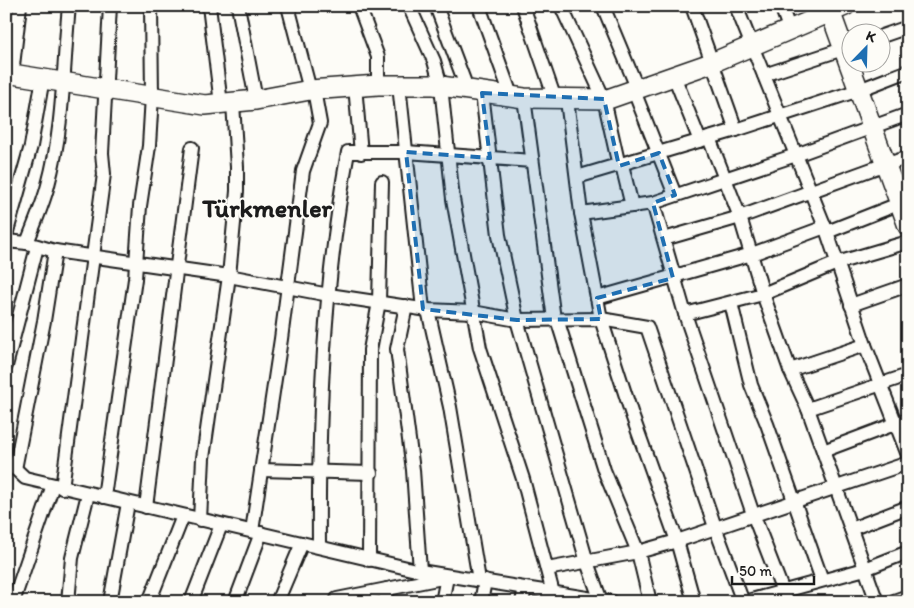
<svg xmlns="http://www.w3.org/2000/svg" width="914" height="608" font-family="Itim,sans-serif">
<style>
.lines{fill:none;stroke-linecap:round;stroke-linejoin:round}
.street-casing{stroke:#1c1c1c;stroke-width:16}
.secondary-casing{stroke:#1c1c1c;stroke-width:22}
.street{stroke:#fdfcf7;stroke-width:12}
.secondary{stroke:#fdfcf7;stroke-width:19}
.marked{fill:#1f6fb2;fill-opacity:0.2;stroke:#1f6fb2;stroke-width:4;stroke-dasharray:10 6;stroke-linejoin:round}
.labels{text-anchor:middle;stroke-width:4;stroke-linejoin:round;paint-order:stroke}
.district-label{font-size:26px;font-weight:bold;fill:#1c1c1c;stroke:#fdfcf7}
</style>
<rect width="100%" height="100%" fill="#fdfcf7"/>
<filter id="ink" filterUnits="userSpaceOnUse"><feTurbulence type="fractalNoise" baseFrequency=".02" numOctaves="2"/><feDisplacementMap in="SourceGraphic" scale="10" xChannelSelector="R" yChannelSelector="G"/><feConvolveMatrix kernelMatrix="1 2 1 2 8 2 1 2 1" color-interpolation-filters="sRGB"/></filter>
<g filter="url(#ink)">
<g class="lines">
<!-- street casing -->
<g class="street-casing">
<g id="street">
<polyline points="209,6 221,104"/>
<polyline points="238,6 256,100"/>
<polyline points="288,6 310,90"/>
<polyline points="359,6 378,57 378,85"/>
<polyline points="409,6 434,61 441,86 453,199 480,348 523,479 553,593"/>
<polyline points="436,6 468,91"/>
<polyline points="479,6 511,95"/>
<polyline points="523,6 555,99"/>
<polyline points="561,6 604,99 619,166"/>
<polyline points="603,6 638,90"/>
<polyline points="692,6 736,130"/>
<polyline points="736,6 827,232 865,345 908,455"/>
<polyline points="781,6 789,28"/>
<polyline points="882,36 908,27"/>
<polyline points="12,74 20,6"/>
<polyline points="764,75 849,47"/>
<polyline points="674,76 700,141"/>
<polyline points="399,85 423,309"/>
<polyline points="355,86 361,153"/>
<polyline points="634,91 675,195"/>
<polyline points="482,93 499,235 517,320 587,562 601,601"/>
<polyline points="524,98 554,319"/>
<polyline points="567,100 581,213 601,319 632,415 677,541 694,602"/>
<polyline points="709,138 740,217 763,294 790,370 808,409 877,602"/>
<polyline points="622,165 632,206"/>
<polyline points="886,165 908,157"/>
<polyline points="577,177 736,130 859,90 908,71"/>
<polyline points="653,203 685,314 753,514 787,602"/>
<polyline points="581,213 653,203 796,155 908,114"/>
<polyline points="827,232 906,201"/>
<polyline points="6,235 31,146 43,78"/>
<polyline points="664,239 740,217 886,164"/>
<polyline points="6,241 27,243 55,251 229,276 329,295 428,310 473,312 517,320 601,319 647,327 715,527 743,602"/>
<path d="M 27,243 C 34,224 43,205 48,185 C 64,127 63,66 69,6"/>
<polyline points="597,298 752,254 825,227"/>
<polyline points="731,303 751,385 767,424 822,580"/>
<polyline points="851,305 908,285"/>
<polyline points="406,306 397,349 413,470 420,571"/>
<polyline points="428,310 450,407 479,580"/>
<polyline points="685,314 763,294 837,263 908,242"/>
<polyline points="557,319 604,470 638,552 650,602"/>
<polyline points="6,366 37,247"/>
<polyline points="790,370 865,345"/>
<polyline points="808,409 908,375"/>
<polyline points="823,451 908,419"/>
<polyline points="6,460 25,478 420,571 612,602"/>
<polyline points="15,469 44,321 55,251"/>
<polyline points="261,470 371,473"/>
<polyline points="62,488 104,174 102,153 110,6"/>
<polyline points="104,497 135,279 140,206 149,146 152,96 151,6"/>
<polyline points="146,507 192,148"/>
<polyline points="200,520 203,458 229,276 237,191 237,167 233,103"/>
<polyline points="851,529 908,507"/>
<polyline points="252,531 281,339 303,171 320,123 314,90"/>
<path d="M 319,546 C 318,414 324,282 348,152 L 406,152 L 532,161"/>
<polyline points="369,560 370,350 379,302 382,182"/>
<polyline points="547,569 638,552 677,541 908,463"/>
<polyline points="13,602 53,485"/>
<polyline points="68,602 72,558 88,494"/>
<polyline points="110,602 128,503"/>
<polyline points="147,602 151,597 183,516"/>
<polyline points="191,602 221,525"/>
<polyline points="235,602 261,533"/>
<polyline points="277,602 302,543"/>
<polyline points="336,602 337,599 447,577 442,602"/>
<polyline points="385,602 387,589"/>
<polyline points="481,602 485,581"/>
<polyline points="522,602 525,588"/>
<polyline points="744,602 865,569 908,552"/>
<polyline points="891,602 908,596"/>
</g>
</g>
<!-- secondary casing -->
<g class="secondary-casing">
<g id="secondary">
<polyline points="830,11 908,226"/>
<polyline points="6,73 205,105 256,100 310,90 378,85 434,85 524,98 608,99 714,62 845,6"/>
</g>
</g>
<!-- street -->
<use href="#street" class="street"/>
<!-- secondary -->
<use href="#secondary" class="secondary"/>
</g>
</g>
<!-- marked area -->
<path class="marked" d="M 482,93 L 604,99 L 619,166 L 659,153 L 675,195 L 653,203 L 673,278 L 597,298 L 601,319 L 517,320 L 423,309 L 406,152 L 490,158 Z"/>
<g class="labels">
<!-- district labels -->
<g class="district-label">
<text x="267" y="217">Türkmenler</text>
</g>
</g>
<!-- margin -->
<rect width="914" height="608" fill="none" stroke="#fdfcf7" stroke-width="25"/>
<rect x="12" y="12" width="889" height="583" fill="none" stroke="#1c1c1c" stroke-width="2" filter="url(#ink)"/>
<!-- north arrow -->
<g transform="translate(866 48) rotate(23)"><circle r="24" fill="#fdfcf7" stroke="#a3a29f"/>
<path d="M0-4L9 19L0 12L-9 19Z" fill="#1f6fb2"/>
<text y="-8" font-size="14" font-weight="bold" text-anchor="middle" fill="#1c1c1c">K</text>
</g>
<!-- scale -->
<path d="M732 576v8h82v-8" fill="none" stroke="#1c1c1c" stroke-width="2.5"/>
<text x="739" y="576" font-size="15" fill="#1c1c1c" stroke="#fdfcf7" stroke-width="4" paint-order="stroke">50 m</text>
</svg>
